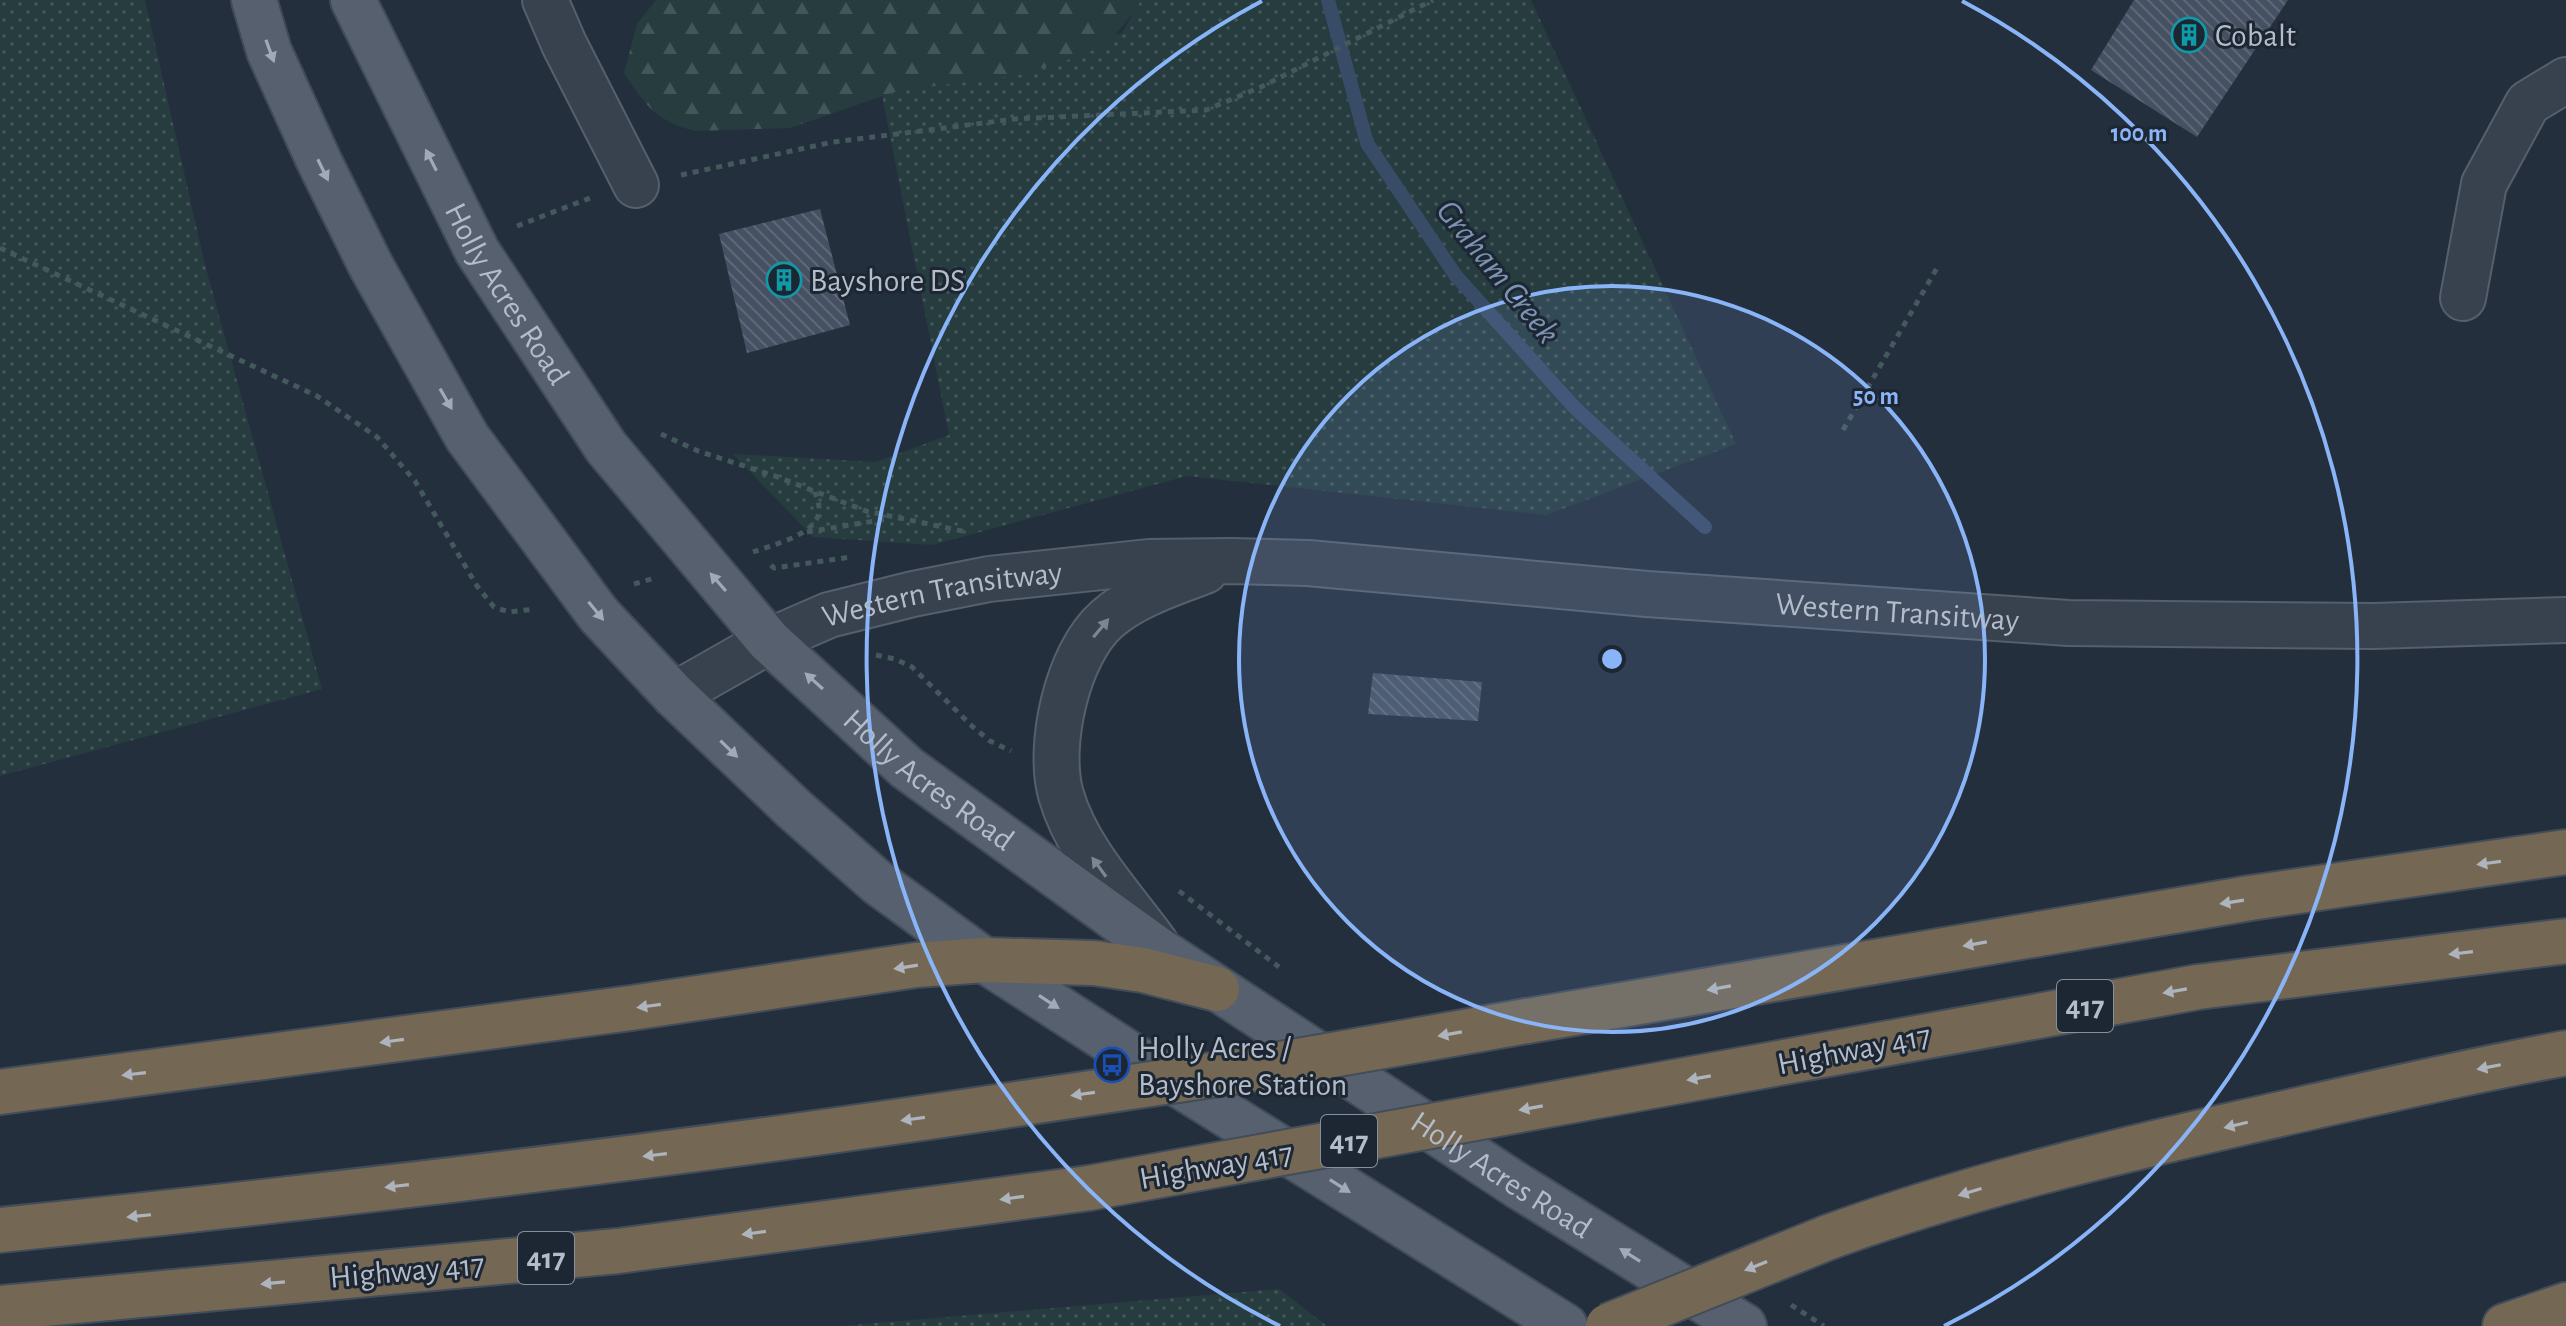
<svg xmlns="http://www.w3.org/2000/svg" width="2566" height="1326" font-family="'Alegreya Sans',sans-serif">
<style>
.grass{fill:url(#grass-dots)}
.forest{fill:url(#forest-firs)}
.lines{fill:none;stroke-linecap:round;stroke-linejoin:round}
.stream{stroke:#394c67;stroke-width:14}
.building{fill:url(#building-back-hatch)}
.minor-casing{stroke:#565f6c;stroke-width:48}
.major-casing{stroke:#414a57;stroke-width:48}
.highway-casing{stroke:#434c59;stroke-width:48}
.path{stroke:#44595c;stroke-width:5;stroke-dasharray:6 6;stroke-linecap:butt}
.minor{stroke:#38414e;stroke-width:44}
.major{stroke:#56606e;stroke-width:44}
.highway{stroke:#746855;stroke-width:44}
.highway-bridge-casing{stroke:#434c59;stroke-width:48;stroke-linecap:butt}
.highway-bridge{stroke:#746855;stroke-width:44}
.oneway{fill:#a1aab7}
.oneway2{fill:#7c8592}
.oneway3{fill:#aeb4bd}
.ring{fill:none;stroke:#8ab4f8;stroke-width:4}
.labels{text-anchor:middle;stroke-width:6;stroke-linejoin:round;paint-order:stroke}
.shield{fill:#1d2633;stroke:#878f9c;stroke-width:2}
.shield-label{font-size:30px;font-weight:bold;fill:#b4bcc9}
.poi-label{font-size:32px;fill:#b4bcc9;stroke:#1d2633;text-anchor:start}
.street-label{font-size:32px;fill:#b4bcc9;stroke:#1d2633}
.water-label{font-size:34px;font-style:italic;fill:#7c92b1;stroke:#1d2633}
.centre{fill:#8ab4f8;stroke:#1d2633;stroke-width:4}
.ring-label{font-size:24px;text-anchor:middle;font-weight:bold;fill:#8ab4f8;stroke:#1d2633;stroke-width:6;stroke-linejoin:round;paint-order:stroke}
</style>
<defs>
<pattern id="grass-dots" width="8" height="8" patternUnits="userSpaceOnUse" patternTransform="scale(2)"><rect width="8" height="8" fill="#263c3f"/><path d="M2 2h.1M6 6h.1" fill="none" stroke="#435659" stroke-width="1.8" stroke-linecap="round"/></pattern>
<pattern id="forest-firs" width="22" height="20" patternUnits="userSpaceOnUse" patternTransform="scale(2)"><rect width="22" height="20" fill="#263c3f"/><path d="M5 1l3.5 6h-7zM16 11l3.5 6h-7z" fill="#435659"/></pattern>
<pattern id="building-back-hatch" width="6" height="6" patternUnits="userSpaceOnUse" patternTransform="scale(2)"><rect width="6" height="6" fill="#455162"/><path d="M-1 5l2 2M0 0l6 6M5-1l2 2" fill="none" stroke="#5d6877"/></pattern>
</defs>
<rect width="100%" height="100%" fill="#242f3e"/>
<!-- grass -->
<g class="grass">
<polygon points="0,0 145,0 205,265 322,689 0,776"/>
<polygon points="1141,0 1531,0 1736,444 1546,515 1187,476 932,545 813,537 733,454 876,462 949,435 882,95 1122,33"/>
<polygon points="1279,1289 1327,1326 841,1326"/>
</g>
<!-- forest -->
<path class="forest" d="M 656,0 L 1141,0 L 1136,10 L 1107,44 L 1080,56 L 1019,75 L 897,91 L 790,128 L 695,131 C 656,121 645,105 624,73 L 637,24 Z"/>
<g class="lines">
<!-- stream -->
<polyline class="stream" points="1328,0 1367,143 1456,276 1575,408 1705,527"/>
</g>
<!-- building -->
<g class="building">
<polygon points="2134,0 2288,0 2197,137 2091,70"/>
<polygon points="820,209 850,325 747,353 719,234"/>
<polygon points="1373,673 1482,682 1478,721 1368,714"/>
</g>
<g class="lines">
<!-- minor casing -->
<g class="minor-casing">
<g id="minor">
<polyline points="545,0 564,44 636,185"/>
<polyline points="2463,298 2484,184 2528,103 2566,80"/>
<path id="s1" d="M 674,695 L 769,641 L 829,615 L 913,594 L 989,579 L 1149,562 L 1231,561 L 1308,563 L 1647,594 L 2068,623 L 2374,626 L 2566,620"/>
<path d="M 1156,944 C 1123,898 1077,851 1061,795 C 1047,746 1067,654 1107,619 C 1133,596 1173,583 1205,571"/>
</g>
</g>
<!-- major casing -->
<g class="major-casing">
<g id="major">
<polyline points="254,0 269,51 319,161 371,266 467,437 599,615 674,695 794,809 877,882 984,960 1128,1053 1565,1326"/>
<path id="s2" d="M 353,0 L 477,251 L 606,447 L 769,641 L 907,768 L 1162,952 L 1518,1186 L 1744,1326"/>
</g>
</g>
<!-- highway casing -->
<g class="highway-casing">
<g id="highway">
<polyline points="1527,1021 2250,898 2566,852"/>
<polyline points="0,1092 631,1008 916,965 984,960 1094,963 1143,970 1217,989"/>
<polyline points="1608,1094 2198,987 2566,941"/>
<path d="M 0,1230 C 331,1196 661,1157 990,1108"/>
<path d="M 1829,1237 C 1964,1188 2105,1154 2245,1122 C 2352,1098 2458,1073 2566,1053"/>
<polyline points="0,1308 618,1251 1089,1188"/>
<polyline points="2505,1326 2566,1305"/>
</g>
</g>
<!-- path -->
<g class="path">
<polyline points="681,175 833,142 1015,119 1206,110 1261,87 1433,0"/>
<polyline points="517,226 590,198"/>
<polyline points="0,248 317,396 377,437 415,481 477,586 494,607 509,612 535,609"/>
<polyline points="1843,430 1937,268"/>
<polyline points="661,434 698,451 775,476 866,511 967,532"/>
<polyline points="807,532 887,519"/>
<path d="M 753,552 C 772,545 816,535 819,512 C 820,505 817,499 815,492"/>
<polyline points="771,565 774,568 851,557"/>
<polyline points="634,584 655,578"/>
<polyline points="876,655 895,659 912,667 973,727 990,741 1011,751"/>
<polyline points="1179,891 1279,967"/>
<polyline points="1791,1305 1824,1326"/>
</g>
<!-- minor -->
<use href="#minor" class="minor"/>
<!-- major -->
<use href="#major" class="major"/>
<!-- highway -->
<use href="#highway" class="highway"/>
<!-- highway-bridge casing -->
<g class="highway-bridge-casing">
<g id="highway-bridge">
<polyline points="990,1108 1258,1068 1527,1021"/>
<polyline points="1089,1188 1608,1094"/>
<polyline points="1608,1326 1829,1237"/>
</g>
</g>
<!-- highway-bridge -->
<use href="#highway-bridge" class="highway-bridge"/>
</g>
<!-- one-way arrows -->
<defs><path id="oneway-solid" d="M-6-.8H1V-3.2L6.5 0L1 3.2V.8H-6Z" transform="scale(2)"/></defs>
<g class="oneway">
<use href="#oneway-solid" transform="translate(270 51) rotate(70)"/>
<use href="#oneway-solid" transform="translate(431 160) rotate(-117)"/>
<use href="#oneway-solid" transform="translate(323 170) rotate(64)"/>
<use href="#oneway-solid" transform="translate(446 399) rotate(60)"/>
<use href="#oneway-solid" transform="translate(718 582) rotate(-131)"/>
<use href="#oneway-solid" transform="translate(596 611) rotate(51)"/>
<use href="#oneway-solid" transform="translate(814 681) rotate(-138)"/>
<use href="#oneway-solid" transform="translate(729 749) rotate(44)"/>
<use href="#oneway-solid" transform="translate(1049 1002) rotate(33)"/>
<use href="#oneway-solid" transform="translate(1340 1186) rotate(32)"/>
<use href="#oneway-solid" transform="translate(1630 1255) rotate(-148)"/>
</g>
<g class="oneway2">
<use href="#oneway-solid" transform="translate(1101 628) rotate(-50)"/>
<use href="#oneway-solid" transform="translate(1099 867) rotate(-126)"/>
</g>
<g class="oneway3">
<use href="#oneway-solid" transform="translate(2489 863) rotate(172)"/>
<use href="#oneway-solid" transform="translate(2232 902) rotate(171)"/>
<use href="#oneway-solid" transform="translate(1975 944) rotate(170)"/>
<use href="#oneway-solid" transform="translate(2461 953) rotate(173)"/>
<use href="#oneway-solid" transform="translate(906 967) rotate(171)"/>
<use href="#oneway-solid" transform="translate(1719 988) rotate(170)"/>
<use href="#oneway-solid" transform="translate(2175 991) rotate(170)"/>
<use href="#oneway-solid" transform="translate(649 1006) rotate(172)"/>
<use href="#oneway-solid" transform="translate(1450 1034) rotate(170)"/>
<use href="#oneway-solid" transform="translate(392 1041) rotate(172)"/>
<use href="#oneway-solid" transform="translate(2489 1067) rotate(169)"/>
<use href="#oneway-solid" transform="translate(134 1074) rotate(173)"/>
<use href="#oneway-solid" transform="translate(1699 1078) rotate(170)"/>
<use href="#oneway-solid" transform="translate(1083 1094) rotate(172)"/>
<use href="#oneway-solid" transform="translate(1531 1108) rotate(170)"/>
<use href="#oneway-solid" transform="translate(913 1119) rotate(172)"/>
<use href="#oneway-solid" transform="translate(2236 1125) rotate(167)"/>
<use href="#oneway-solid" transform="translate(655 1155) rotate(173)"/>
<use href="#oneway-solid" transform="translate(397 1186) rotate(173)"/>
<use href="#oneway-solid" transform="translate(1970 1192) rotate(163)"/>
<use href="#oneway-solid" transform="translate(1012 1198) rotate(172)"/>
<use href="#oneway-solid" transform="translate(139 1216) rotate(174)"/>
<use href="#oneway-solid" transform="translate(754 1233) rotate(172)"/>
<use href="#oneway-solid" transform="translate(1756 1266) rotate(158)"/>
<use href="#oneway-solid" transform="translate(273 1283) rotate(175)"/>
</g>
<!-- distance rings -->
<circle cx="1612" cy="659" r="373" fill="#8ab4f8" fill-opacity=".12"/>
<g class="ring">
<circle cx="1612" cy="659" r="373"/>
<path d="M1280 1326A745 745 0 0 1 1262 1M1962 1A745 745 0 0 1 1944 1326"/>
</g>
<!-- icons -->
<defs>
<g id="building-ring" transform="scale(1.8)"><circle r="9.5" fill="#1d2633" stroke="#0f9aa8" stroke-width="1.5"/><path d="M-4-6H4V6H1V3H-1V6H-4ZM-2.5-4.3h1.7v1.8h-1.7ZM.8-4.3h1.7v1.8H.8ZM-2.5-1h1.7V.8h-1.7ZM.8-1h1.7V.8H.8Z" fill="#0f9aa8"/></g>
<g id="bus-ring" transform="scale(1.8)"><circle r="9.5" fill="#1d2633" stroke="#1a4fb4" stroke-width="1.5"/><path d="M-5-6H5V4H4V6H2V4H-2V6H-4V4H-5ZM-3.5-4V0h7V-4ZM-3.5 1.2v1.5H-2V1.2ZM2 1.2v1.5H3.5V1.2Z" fill="#1a4fb4"/></g>
</defs>
<g fill-rule="evenodd">
<use href="#building-ring" x="2189" y="35"/>
<use href="#building-ring" x="784" y="280"/>
<use href="#bus-ring" x="1112" y="1065"/>
</g>
<g class="labels">
<!-- shield labels -->
<g class="shield">
<rect x="2057" y="980" width="56" height="52" rx="6"/>
<rect x="1321" y="1115" width="56" height="52" rx="6"/>
<rect x="518" y="1232" width="56" height="52" rx="6"/>
</g>
<g class="shield-label">
<text x="2085" y="1016">417</text>
<text x="1349" y="1151">417</text>
<text x="546" y="1268">417</text>
</g>
<!-- poi labels -->
<g class="poi-label">
<text x="2215" y="46">Cobalt</text>
<text x="810" y="291">Bayshore DS</text>
<text x="1138" y="1058">Holly Acres /<tspan x="1138" dy="37">Bayshore Station</tspan></text>
</g>
<!-- street labels -->
<g class="street-label">
<text dy="11" stroke="none"><textPath href="#s2" startOffset="332">Holly Acres Road</textPath></text>
<text dy="11" stroke="none"><textPath href="#s1" startOffset="290">Western Transitway</textPath></text>
<text dy="11" stroke="none"><textPath href="#s1" startOffset="1250">Western Transitway</textPath></text>
<text dy="11" stroke="none"><textPath href="#s2" startOffset="980">Holly Acres Road</textPath></text>
<text transform="translate(1854 1049) rotate(-11)" y="11">Highway 417</text>
<text transform="translate(1216 1165) rotate(-10)" y="11">Highway 417</text>
<text dy="11" stroke="none"><textPath href="#s2" startOffset="1676">Holly Acres Road</textPath></text>
<text transform="translate(407 1270) rotate(-5)" y="11">Highway 417</text>
</g>
<!-- water labels -->
<g class="water-label">
<text transform="translate(1499 271) rotate(51)" y="12">Graham Creek</text>
</g>
</g>
<circle cx="1612" cy="659" r="12" class="centre"/>
<g class="ring-label">
<text x="2139" y="141">100 m</text>
<text x="1876" y="404">50 m</text>
</g>
</svg>
